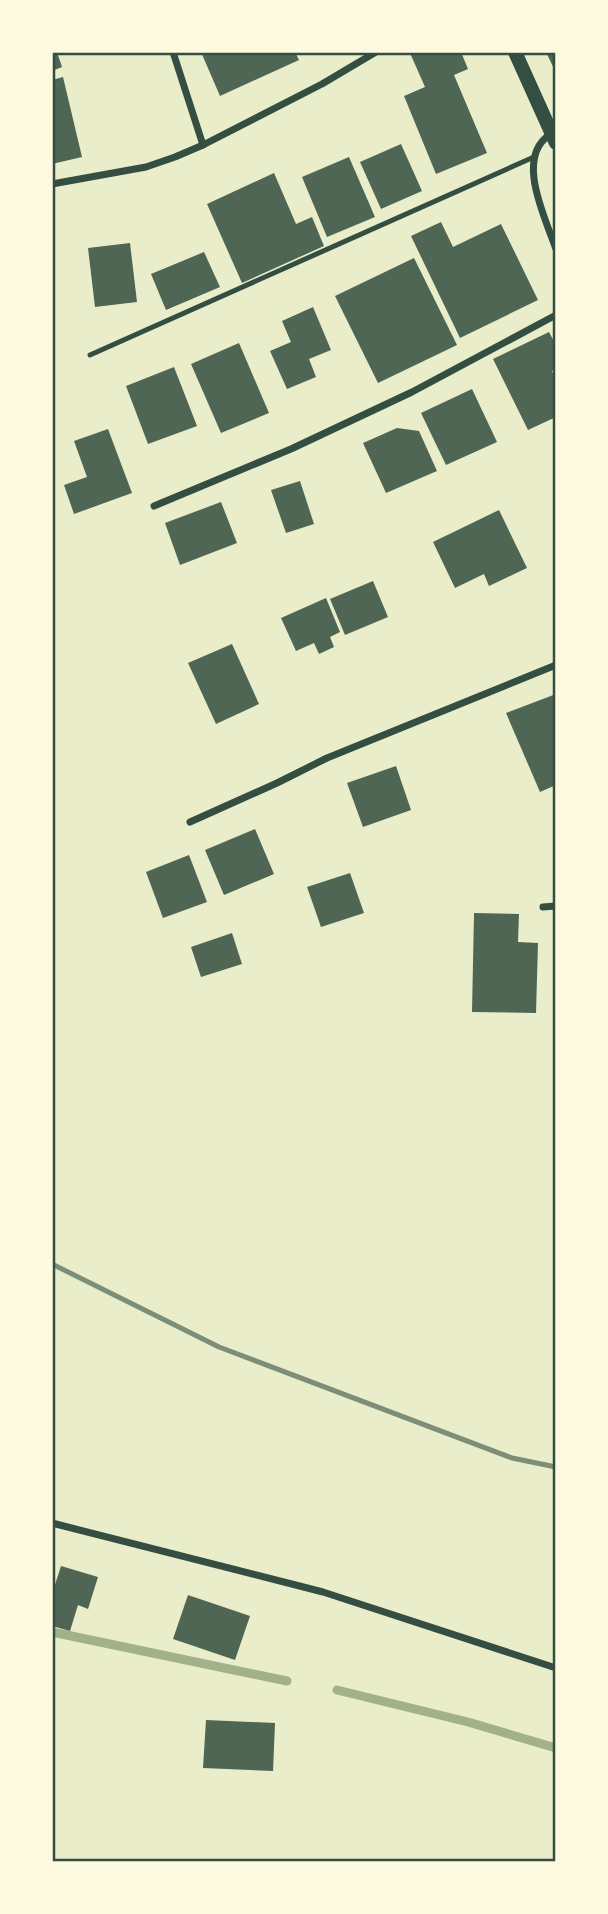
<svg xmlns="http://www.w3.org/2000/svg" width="608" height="1914" font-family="Inter,sans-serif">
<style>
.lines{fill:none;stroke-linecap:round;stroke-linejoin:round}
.stream{stroke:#a3b18a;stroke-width:9}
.building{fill:#4f6655}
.service{stroke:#344e41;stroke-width:5}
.minor{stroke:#344e41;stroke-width:7}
.secondary{stroke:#344e41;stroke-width:14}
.rail{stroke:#7c8e77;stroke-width:5}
.neatline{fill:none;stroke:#344e41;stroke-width:2.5}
</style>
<rect width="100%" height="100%" fill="#e9edc9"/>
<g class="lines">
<!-- stream -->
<g class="stream">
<polyline points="52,1632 287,1681"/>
<polyline points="337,1690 468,1722 556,1748"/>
</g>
</g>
<!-- building -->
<g class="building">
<polygon points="52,52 57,52 62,67 52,71"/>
<polygon points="201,52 295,52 299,60 220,96"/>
<polygon points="461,52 468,69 454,75 487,153 436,174 404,96 425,87 410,53"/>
<polygon points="546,52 556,52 556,73"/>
<polygon points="63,77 82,157 52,164 52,80"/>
<polygon points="401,144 422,191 381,209 360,162"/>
<polygon points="349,157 375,217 327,237 302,177"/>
<polygon points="274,173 296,224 312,217 324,246 242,283 207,204"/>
<polygon points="441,222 453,247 501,224 538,300 460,338 411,236"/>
<polygon points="130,243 137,302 95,307 88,248"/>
<polygon points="204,252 220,287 166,310 151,274"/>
<polygon points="414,258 457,345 378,383 335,296"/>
<polygon points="313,307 331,350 309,359 316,377 287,389 270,351 291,342 282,321"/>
<polygon points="549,332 556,345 556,369 552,371 556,380 556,417 528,430 493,359"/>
<polygon points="239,343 269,413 221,433 191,364"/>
<polygon points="174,367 197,426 148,444 126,386"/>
<polygon points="472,389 497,442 446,465 421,413"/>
<polygon points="397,428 419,431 437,471 386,493 363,443"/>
<polygon points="108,429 132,493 74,514 64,485 87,477 74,441"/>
<polygon points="300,481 314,524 286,533 271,490"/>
<polygon points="221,502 237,543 180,565 165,523"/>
<polygon points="499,510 527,568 489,586 484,574 455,588 433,542"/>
<polygon points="373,581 388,617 345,635 330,599"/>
<polygon points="326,598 340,632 330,637 334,647 319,654 314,643 296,651 281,618"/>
<polygon points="232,644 259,704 216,724 188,663"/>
<polygon points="556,694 556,785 540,792 506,713"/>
<polygon points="396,766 411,810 363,827 347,783"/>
<polygon points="255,829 274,874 224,895 205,850"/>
<polygon points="189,855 207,902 163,918 146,872"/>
<polygon points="350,873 364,913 321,927 307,887"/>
<polygon points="474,913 519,914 518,942 538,943 536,1013 472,1012"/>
<polygon points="232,933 242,964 201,977 191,947"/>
<polygon points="61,1566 98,1577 88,1609 78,1605 70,1631 52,1626 52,1594"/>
<polygon points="188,1595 250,1616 235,1660 173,1639"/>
<polygon points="206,1720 275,1723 273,1771 203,1768"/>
</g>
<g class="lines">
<!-- service -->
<polyline class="service" points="90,355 534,157"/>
<!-- minor -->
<g class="minor">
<polyline points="173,52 203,145"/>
<path d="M 551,134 C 514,156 545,217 556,249"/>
<polyline points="52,184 146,167 175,157 203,145 322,84 376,52"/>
<polyline points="154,506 291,449 412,392 556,315"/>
<polyline points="190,822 277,783 327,758 556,665"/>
<polyline points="543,907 556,906"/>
<polyline points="52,1523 323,1592 556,1668"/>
</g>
<!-- secondary -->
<polyline class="secondary" points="515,52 556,143"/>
<!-- rail -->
<polyline class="rail" points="52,1264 219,1347 512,1458 556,1467"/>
</g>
<!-- border -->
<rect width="608" height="1914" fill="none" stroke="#fefae0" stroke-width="108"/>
<rect x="54" y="54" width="500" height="1806" class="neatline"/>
</svg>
